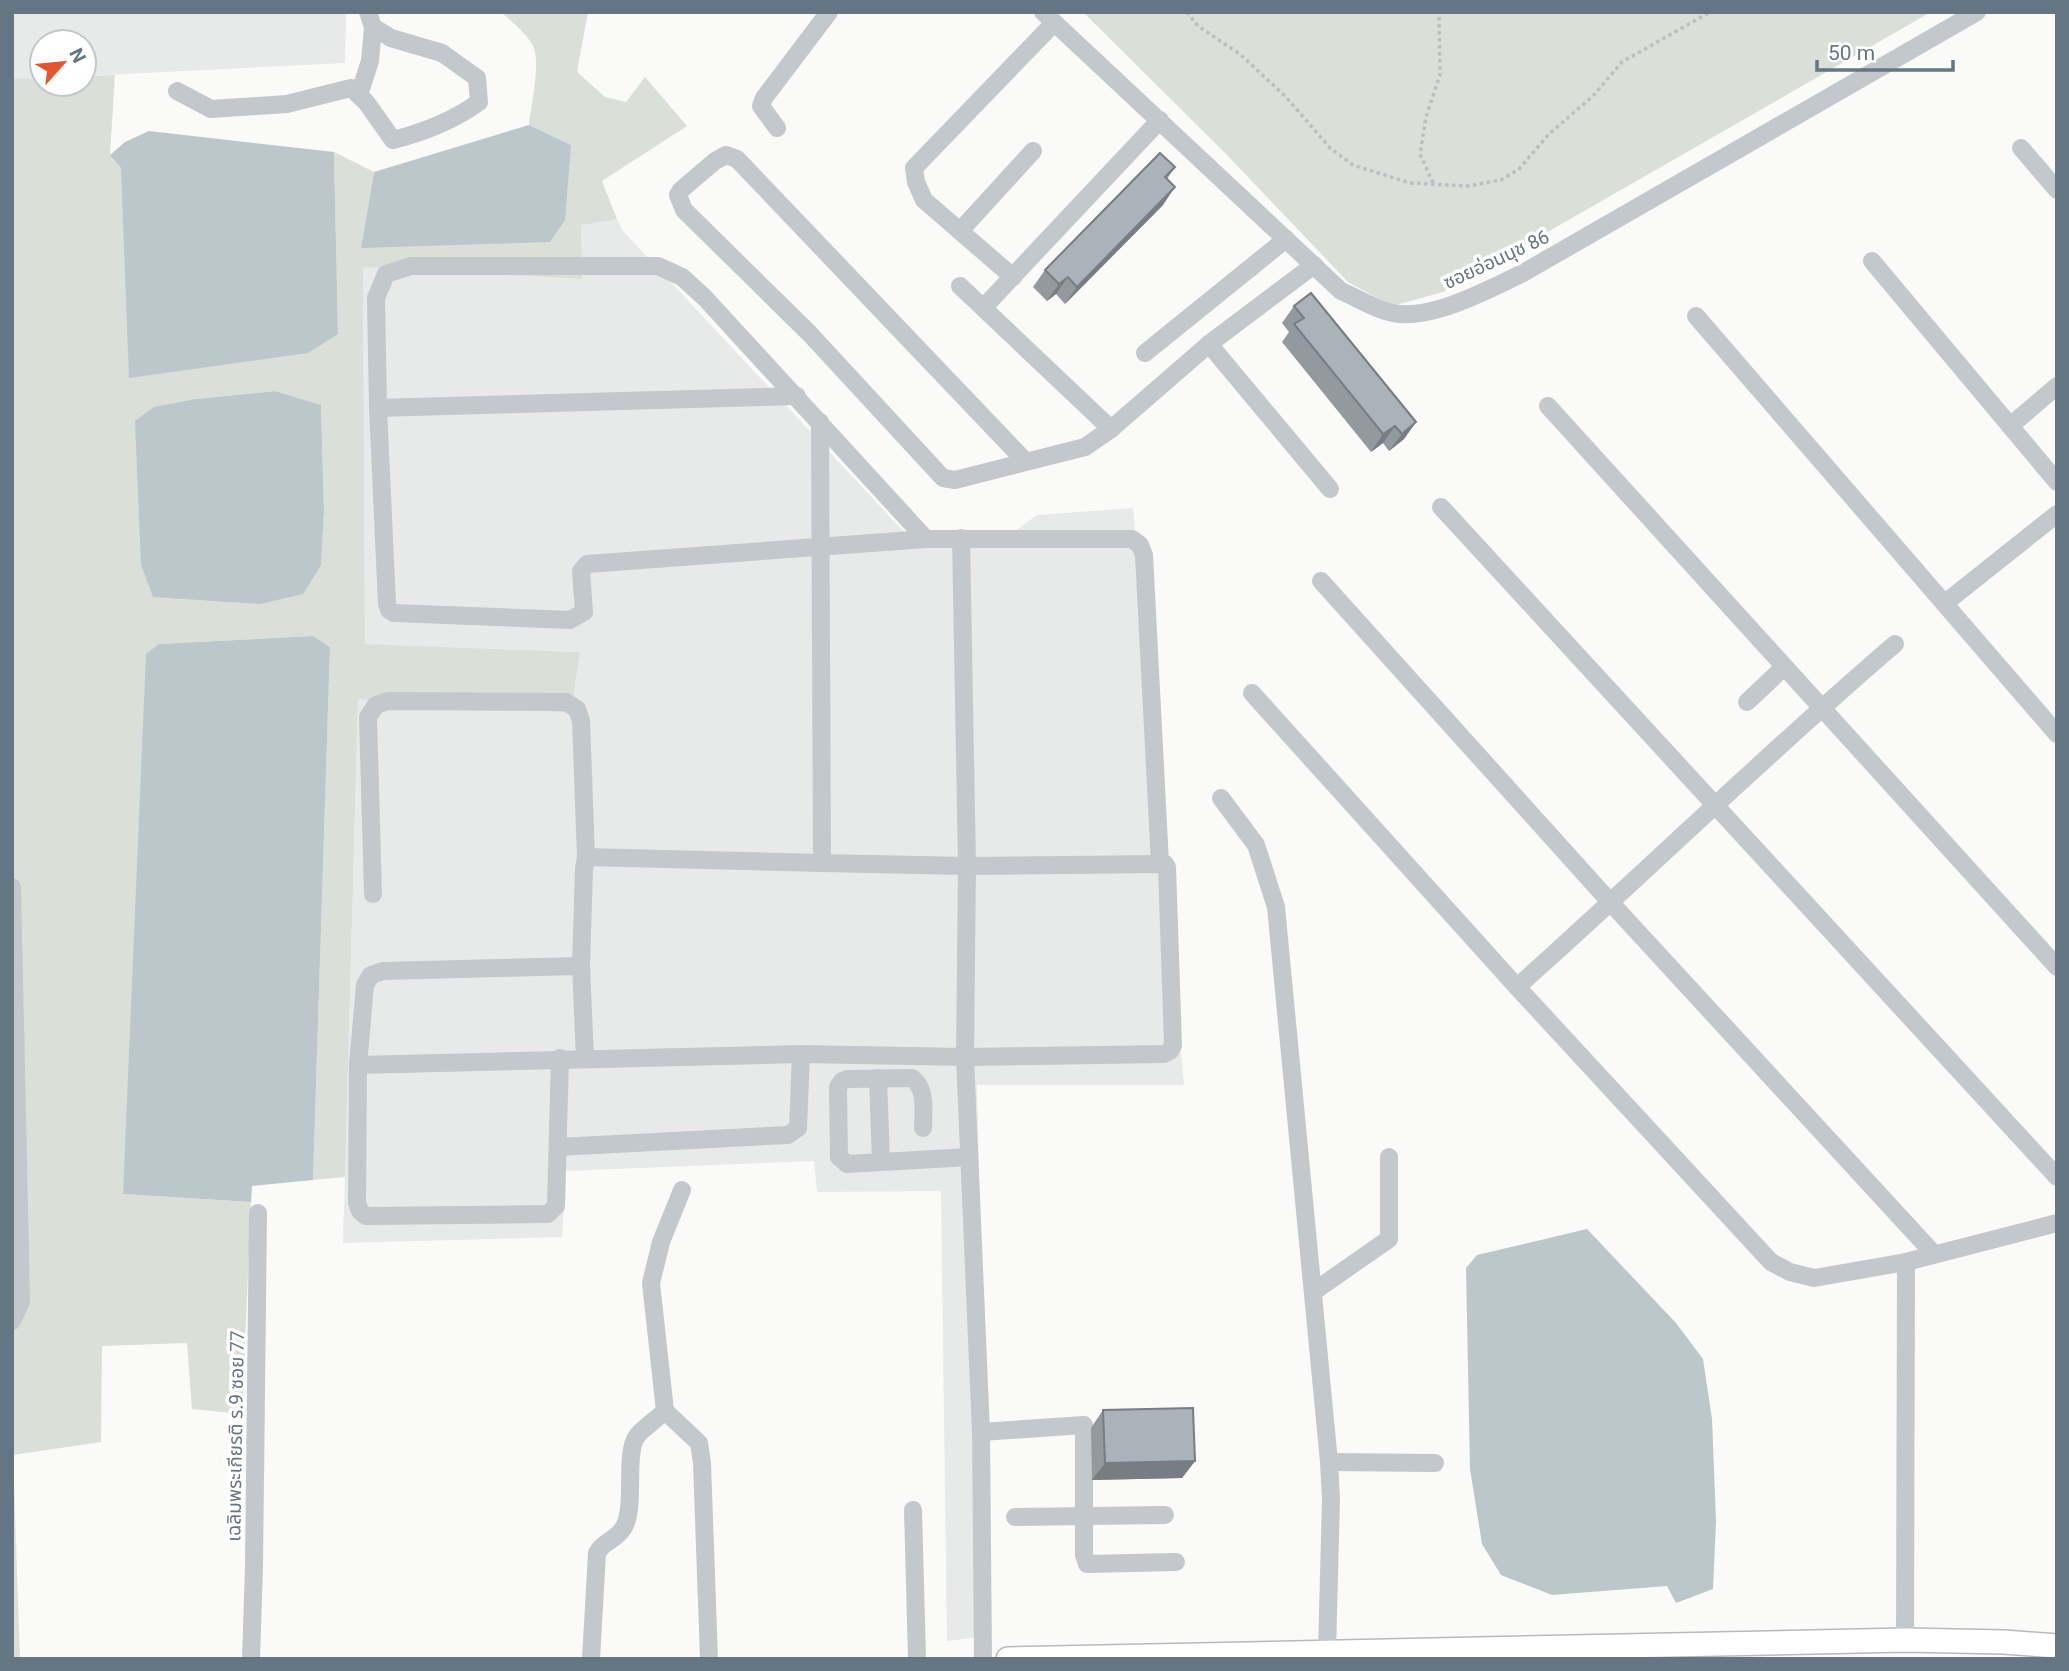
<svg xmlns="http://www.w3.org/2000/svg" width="2069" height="1671" font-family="Roboto,'Noto Sans Thai',sans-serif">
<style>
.built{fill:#e8e9e9}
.green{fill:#dadfd7;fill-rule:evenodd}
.water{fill:#bbc7cb}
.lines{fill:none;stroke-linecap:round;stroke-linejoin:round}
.major-casing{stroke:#b5babe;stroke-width:26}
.path{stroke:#bbbfc2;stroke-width:3.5;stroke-dasharray:3.5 3.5;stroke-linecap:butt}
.minor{stroke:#c3c8cc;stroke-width:18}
.major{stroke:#fff;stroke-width:23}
.wall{fill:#929a9f}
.shaded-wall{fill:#777d82}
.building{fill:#aab3b9;stroke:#777d82;stroke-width:2}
.labels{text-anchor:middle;stroke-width:7;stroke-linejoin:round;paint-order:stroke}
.street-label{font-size:19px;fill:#657683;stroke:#fff}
</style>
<rect width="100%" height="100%" fill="#fafaf8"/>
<!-- built -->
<g class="built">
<polygon points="12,12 346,12 345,63 84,76 84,42 42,42 42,78 12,79"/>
<polygon points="617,219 623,231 919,548 996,545 1037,515 1133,508 1184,1085 977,1085 990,1636 947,1641 941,1191 817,1192 814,1161 566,1171 562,1237 343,1243 358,698 571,713 580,652 365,644 363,266 581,279 581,224"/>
</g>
<!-- green -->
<g class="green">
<path d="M 501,12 L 588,12 L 577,72 L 605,97 L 626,102 L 645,77 L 687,126 L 602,181 L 617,219 L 581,225 L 582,279 L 363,267 L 365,644 L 580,652 L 571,713 L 358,699 L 345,1177 L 313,1180 L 330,647 L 313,636 L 159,644 L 123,1194 L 251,1202 L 242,1414 L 192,1409 L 187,1343 L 102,1346 L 101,1442 L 13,1455 L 20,1659 L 12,1659 L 12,79 L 42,78 L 42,84 L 84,84 L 84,76 L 115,75 L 110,154 L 121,168 L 338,334 L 334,152 L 374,172 L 361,248 L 571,145 L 529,125 C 531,106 542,60 532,44 C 524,31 512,22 501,12 ZM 275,391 L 321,405 L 324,512 L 321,565 L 141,564 L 141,515 L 196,399 Z"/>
<polygon points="1083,12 1931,12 1443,292 1392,306 1348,282 1226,154"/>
</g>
<!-- water -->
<g class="water">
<polygon points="529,125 571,145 565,220 550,242 361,248 374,172"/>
<polygon points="149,131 334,152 338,334 308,353 129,378 121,168 110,155 125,142"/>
<polygon points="275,391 321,405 324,512 321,565 303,594 260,604 153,597 141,564 135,421 154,407 196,399"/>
<polygon points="313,636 330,647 313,1180 252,1186 251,1202 123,1194 146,654 159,644"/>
<polygon points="1587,1229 1676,1323 1703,1359 1712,1419 1716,1521 1713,1589 1676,1603 1667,1586 1552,1595 1501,1575 1482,1544 1470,1469 1466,1268 1477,1255"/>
</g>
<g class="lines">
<!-- major casing -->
<g class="major-casing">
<polyline id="major" points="1008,1659 1905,1640 2004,1642 2057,1646"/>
</g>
<!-- path -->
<g class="path">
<polyline points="1187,12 1198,26 1241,55 1286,97 1330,148 1353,165 1410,183 1468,186 1501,180 1519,169 1549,134 1593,96 1622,62 1710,12"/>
<polyline points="1433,183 1420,154 1426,117 1440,75 1439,12"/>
</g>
<!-- minor -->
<g class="minor">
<path d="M 1043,12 L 1341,291 C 1355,297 1370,306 1385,311 C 1425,325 1487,290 1523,273 L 1977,12"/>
<path d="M 177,91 L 211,109 L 287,104 L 351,88 L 366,102 L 393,140 C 425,132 453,121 479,102 L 477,78 L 442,53 L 391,38 L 373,27 L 368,12"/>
<polyline points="359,95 370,61 373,27"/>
<polyline points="777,128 761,106 764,98 829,12"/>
<polyline points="2021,148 2057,190"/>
<polyline points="960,231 1033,151"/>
<polyline points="1872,261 2057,482"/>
<polyline points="1013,277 924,200 916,182 914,168 1054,23"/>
<polyline points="960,286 1111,429 1085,447 955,480 943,478 810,334 684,210 678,195 681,190 715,161 726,155 737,159 1026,462"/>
<polyline points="984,307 1160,120"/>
<polyline points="1696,316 2057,734"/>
<polyline points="1209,344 1330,489"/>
<polyline points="1145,353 1286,239"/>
<polyline points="1548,406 2057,967"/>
<polyline points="378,408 797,396"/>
<polyline points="2010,426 2057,386"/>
<polyline points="1111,429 1209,344 1314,265"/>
<polyline points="1441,507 2057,1177"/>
<polyline points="961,538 967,866 965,1057 981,1432 983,1659"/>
<polyline points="926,539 587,564 581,571 584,612 570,620 394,613 389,610 387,604 378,408 376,298 386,274 411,266 658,266 682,277 705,298 926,539 1132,539 1140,545 1144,555 1160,863"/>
<polyline points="1321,581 1611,903 1934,1254"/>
<polyline points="1945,603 2057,514"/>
<polyline points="1252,693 1517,987 1771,1262 1790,1272 1814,1278 1906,1262 2057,1223"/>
<polyline points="1747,702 1784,667"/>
<polyline points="1221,798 1256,845 1276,907 1329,1462 1331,1499 1327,1652"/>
<polyline points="12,887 21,1301 12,1321"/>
<polyline points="373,894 368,717 376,705 388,701 566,702 577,709 581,721 586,857"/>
<path d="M 1517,987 C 1644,874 1765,755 1895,644"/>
<polyline points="560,1058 556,1206 548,1214 366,1216 360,1211 357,1203 358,1065 365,985 371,975 383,971 581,966"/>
<polyline points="585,1059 581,966 584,869 586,857 822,863 820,422"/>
<polyline points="358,1065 801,1054 965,1057 1164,1054 1170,1051 1173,1045 1167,867 1165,864 967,866 822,863"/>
<polyline points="878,1078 881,1162"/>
<path d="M 923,1128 C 923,1111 927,1089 912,1078 L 847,1079 L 842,1081 L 838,1087 L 839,1157 L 847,1164 L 969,1157"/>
<polyline points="558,1147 788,1135 798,1128 801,1054"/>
<polyline points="682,1190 661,1242 651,1283 665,1411 699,1443 702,1463 709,1659"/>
<polyline points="1313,1292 1389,1239 1389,1157"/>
<polyline points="981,1432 1084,1425 1084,1555 1087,1564 1176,1562"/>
<polyline points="1329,1462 1435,1463"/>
<polyline points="913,1510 917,1659"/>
<polyline points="1015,1517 1165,1515"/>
<polyline points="1905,1640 1906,1262"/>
<polyline points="251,1659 254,1567 258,1213"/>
<path d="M 591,1659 L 597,1553 C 603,1541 617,1540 624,1527 C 636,1505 624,1454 637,1436 C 640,1431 659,1417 665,1411"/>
</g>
<!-- major -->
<use href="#major" class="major"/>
</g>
<!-- wall -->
<g class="wall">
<polygon points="1175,167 1167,179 1163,205 1065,304 1056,294 1047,301 1033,287 1045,270"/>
<polygon points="1294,306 1416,422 1404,439 1389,451 1383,443 1371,452 1282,342 1289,332 1282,323"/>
<polygon points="1103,1410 1195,1461 1182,1478 1092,1480 1091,1428"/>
</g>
<!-- shaded-wall -->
<g class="shaded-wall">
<polygon points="1175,187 1163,205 1065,304 1077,287"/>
<polygon points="1068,277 1056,294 1047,301 1059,284"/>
<polygon points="1416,422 1404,439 1389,451 1402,434"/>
<polygon points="1395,426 1383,443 1371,452 1383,434"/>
<polygon points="1195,1461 1182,1478 1092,1480 1105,1463"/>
</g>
<!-- building -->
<g class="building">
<polygon points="1160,153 1175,167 1165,177 1175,187 1077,287 1068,277 1059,284 1045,270"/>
<polygon points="1311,293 1416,422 1402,434 1395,426 1383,434 1294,324 1304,318 1294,306"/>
<polygon points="1193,1408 1195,1461 1105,1463 1103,1410"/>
</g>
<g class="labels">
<!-- street labels -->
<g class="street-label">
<text transform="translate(1496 259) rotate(-25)" y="7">ซอยอ่อนนุช 86</text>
<text transform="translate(235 1436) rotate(-89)" y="7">เฉลิมพระเกียรติ ร.9 ซอย 77</text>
</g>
</g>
<!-- border -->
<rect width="2069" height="1671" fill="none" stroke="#657683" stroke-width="28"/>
<!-- north arrow -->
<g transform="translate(63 63) rotate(63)"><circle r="33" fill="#ffffff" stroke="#c1c8cd" stroke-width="2"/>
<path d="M0-5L12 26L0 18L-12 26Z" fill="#e4572e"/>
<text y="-10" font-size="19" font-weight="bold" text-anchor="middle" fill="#657683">N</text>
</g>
<!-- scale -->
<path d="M1817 60v10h136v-10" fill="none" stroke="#657683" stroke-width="3.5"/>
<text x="1828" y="60" font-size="21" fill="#657683" stroke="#ffffff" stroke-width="5" paint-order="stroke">50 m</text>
</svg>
